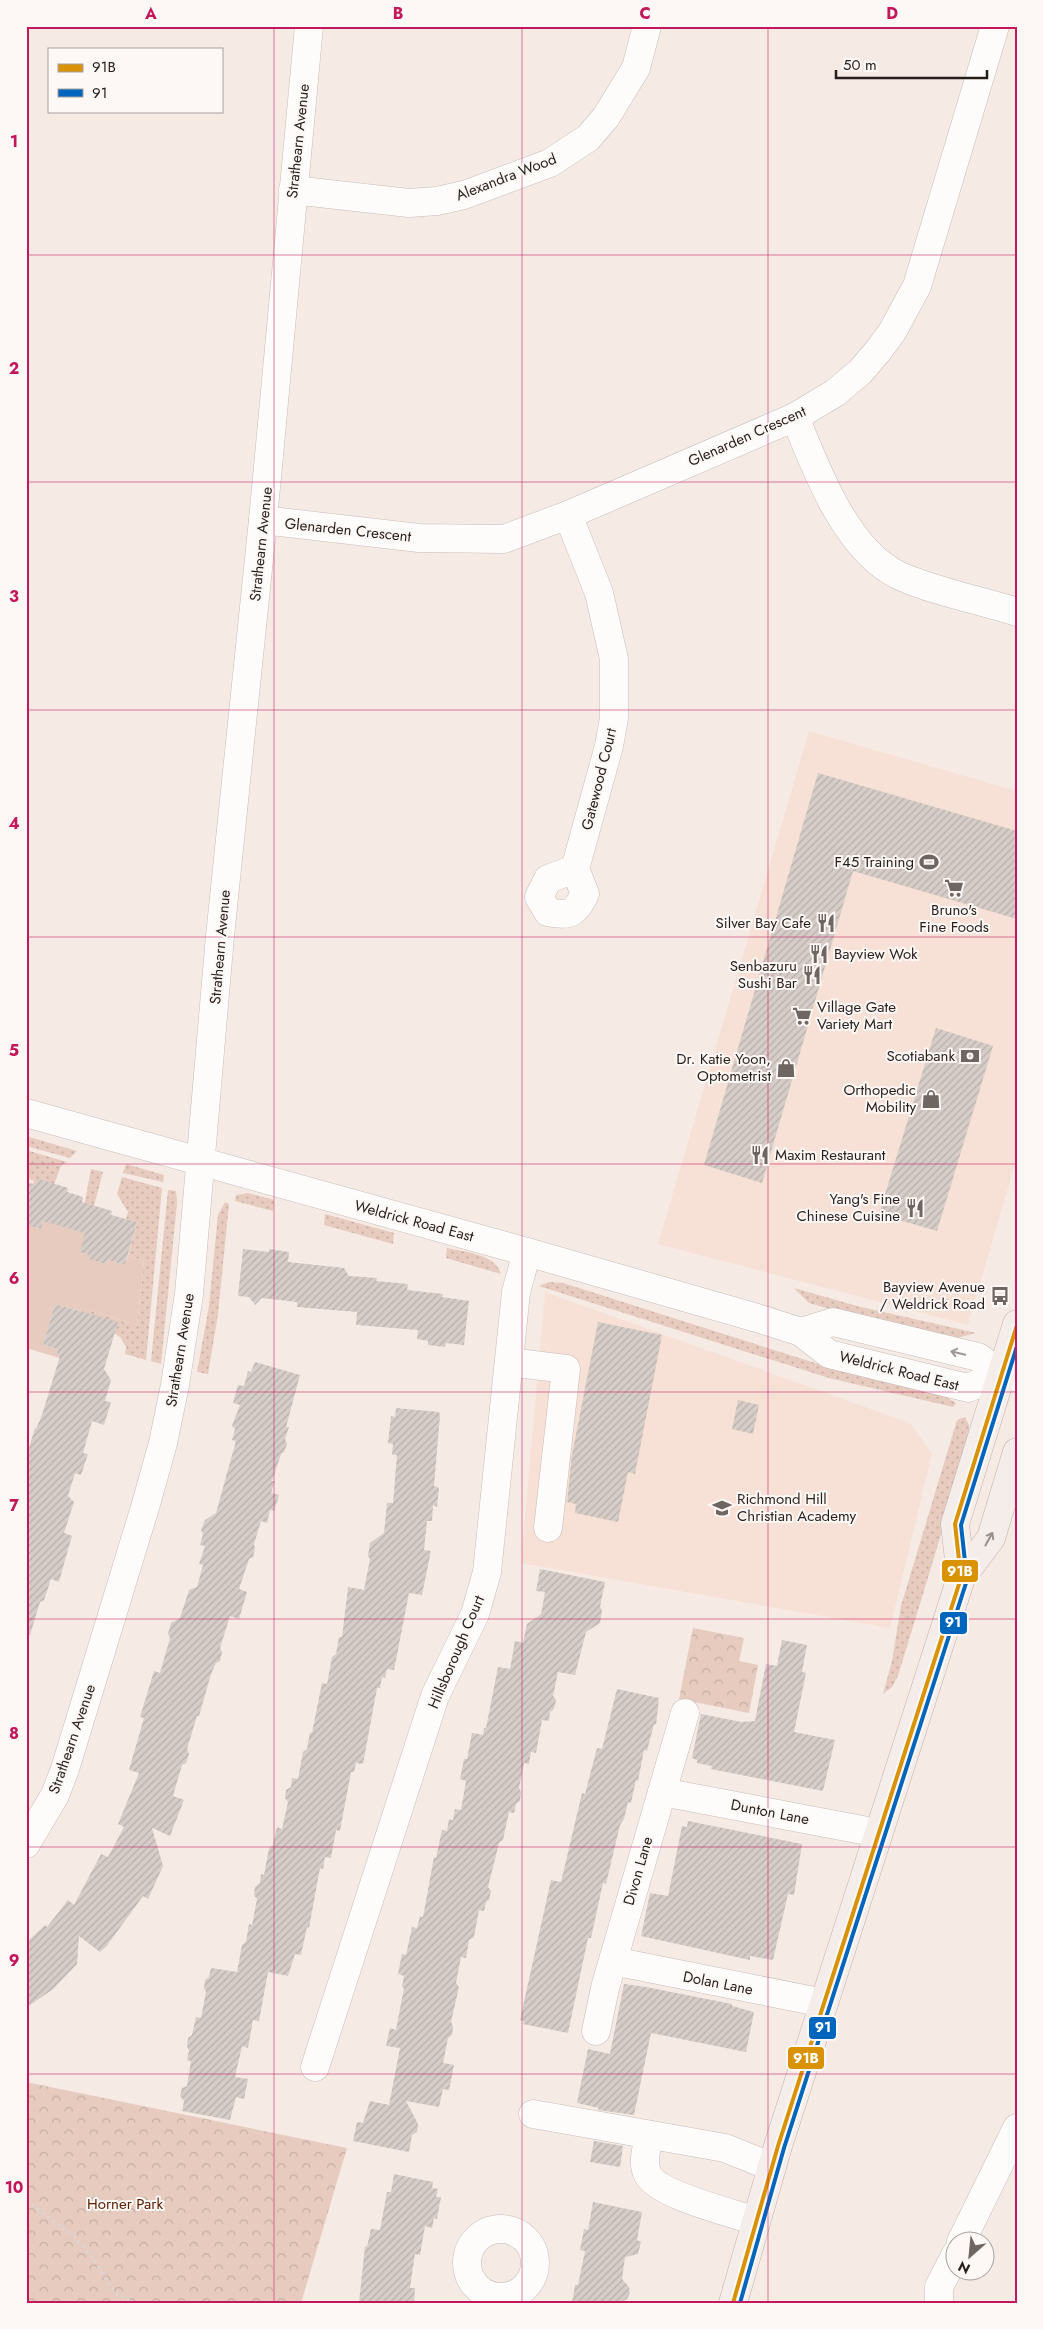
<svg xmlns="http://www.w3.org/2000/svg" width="1043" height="2329" font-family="Jost,sans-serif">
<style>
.built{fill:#f7e1d6}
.grass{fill:url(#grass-dots)}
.forest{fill:url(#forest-crowns)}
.garden{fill:#e6cbbe}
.building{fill:url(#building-hatch)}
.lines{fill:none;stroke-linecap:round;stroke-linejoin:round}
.minor-casing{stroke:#c7bdb9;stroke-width:29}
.major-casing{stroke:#c1b1a9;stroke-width:29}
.path{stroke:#dad6d5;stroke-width:3;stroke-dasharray:2.5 4;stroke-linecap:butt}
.minor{stroke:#fefcfb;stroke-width:28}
.major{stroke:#f5ede9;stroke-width:28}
.bus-1-casing{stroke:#fdf8f6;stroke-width:8}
.bus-2-casing{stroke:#fdf8f6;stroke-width:8}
.bus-1{stroke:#d89204;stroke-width:4}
.bus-2{stroke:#0065bd;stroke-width:4}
.oneway{stroke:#9d9896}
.oneway2{stroke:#98908c}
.grid{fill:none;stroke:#c2185b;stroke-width:1;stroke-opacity:0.55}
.labels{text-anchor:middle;stroke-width:4;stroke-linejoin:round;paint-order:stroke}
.street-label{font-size:15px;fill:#261e1a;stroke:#fdf8f6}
.poi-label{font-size:15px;fill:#261e1a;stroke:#fdf8f6;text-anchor:end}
.park-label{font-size:15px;fill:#582000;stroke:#fdf8f6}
.line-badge{stroke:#fdf8f6;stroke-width:2}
.badge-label{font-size:14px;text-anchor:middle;font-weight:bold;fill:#fff}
.neatline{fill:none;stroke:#c2185b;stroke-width:2}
.grid-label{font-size:16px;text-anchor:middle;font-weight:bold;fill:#c2185b}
</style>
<defs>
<pattern id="grass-dots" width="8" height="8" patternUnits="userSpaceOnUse" patternTransform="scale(1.25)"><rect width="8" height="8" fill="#e6cbbe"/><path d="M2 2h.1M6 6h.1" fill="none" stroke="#c5aea3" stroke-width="1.8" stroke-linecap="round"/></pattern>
<pattern id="forest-crowns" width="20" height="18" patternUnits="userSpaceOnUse" patternTransform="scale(1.25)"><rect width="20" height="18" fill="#e6cbbe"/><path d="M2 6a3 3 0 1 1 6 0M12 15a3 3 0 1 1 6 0" fill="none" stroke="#c5aea3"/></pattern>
<pattern id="building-hatch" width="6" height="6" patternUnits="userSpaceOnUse" patternTransform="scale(1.25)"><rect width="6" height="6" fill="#d7cdc8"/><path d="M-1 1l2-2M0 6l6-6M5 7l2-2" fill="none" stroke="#b8b0ab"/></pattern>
</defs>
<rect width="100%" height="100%" fill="#f6eae4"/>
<!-- built -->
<g class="built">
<polygon points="809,731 1017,791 1017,1157 968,1325 658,1244"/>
<polygon points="545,1292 910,1423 932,1454 890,1628 521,1563"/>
</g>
<!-- grass -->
<g class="grass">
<polygon points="26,1136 77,1151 70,1158 26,1146"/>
<polygon points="26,1150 67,1162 61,1166 54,1184 27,1223 26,1211 34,1181 26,1178"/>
<polygon points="126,1164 164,1175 163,1182 123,1173"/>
<polygon points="91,1169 103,1172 94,1206 82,1217"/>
<polygon points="122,1177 162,1188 146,1360 125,1354 126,1347 120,1337 80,1311 81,1308 137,1325 144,1261 128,1256 137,1222 126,1219 128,1212 117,1194"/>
<polygon points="168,1190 176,1191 177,1203 161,1364 151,1361"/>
<polygon points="248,1193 274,1200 273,1211 235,1201 236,1195"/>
<polygon points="225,1202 229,1204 218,1314 208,1374 197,1372 209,1306 218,1215"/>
<polygon points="325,1214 394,1233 393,1244 324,1225"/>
<path d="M 447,1248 C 464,1252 496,1254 501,1274 L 446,1258 Z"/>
<polygon points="549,1282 563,1283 834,1369 943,1395 956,1403 953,1407 829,1378 539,1286"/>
<polygon points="794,1288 857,1306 976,1333 957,1338 851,1315 809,1303"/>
<polygon points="965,1417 969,1425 968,1446 898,1676 892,1687 883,1694 892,1661 901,1606 957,1420"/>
</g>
<!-- forest -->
<g class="forest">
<polygon points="693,1628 744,1638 739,1661 758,1665 749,1713 679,1699"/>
<polygon points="26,2082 347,2148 301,2303 26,2303"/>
</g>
<!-- garden -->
<polygon class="garden" points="89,1219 90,1255 106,1264 108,1260 125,1265 128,1256 144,1261 137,1325 81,1308 80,1311 55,1304 43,1345 58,1349 57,1354 87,1364 87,1366 26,1348 26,1223 27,1225 40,1229 43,1221"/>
<!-- building -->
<g class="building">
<polygon points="818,773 1017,831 1017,919 853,871 762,1183 704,1165"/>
<polygon points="936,1028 993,1046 937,1231 879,1214"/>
<polygon points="39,1179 68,1188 67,1192 83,1197 82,1202 112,1211 111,1215 137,1222 125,1265 108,1260 106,1264 89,1259 90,1255 80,1252 85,1233 43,1221 41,1229 26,1225 26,1182 37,1185"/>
<polygon points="243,1249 269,1252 269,1249 289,1252 288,1262 344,1268 349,1276 377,1278 376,1281 408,1284 407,1290 443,1294 442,1297 469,1301 464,1345 446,1343 445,1347 428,1345 428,1341 417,1339 418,1330 356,1325 357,1312 297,1307 297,1302 262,1298 255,1305 249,1297 238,1296"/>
<polygon points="55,1304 118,1322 104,1369 111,1380 105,1401 111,1402 104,1425 92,1421 83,1453 88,1454 81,1475 75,1473 68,1496 74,1502 64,1533 72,1536 65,1560 59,1582 51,1579 44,1600 40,1602 30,1635 26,1634 26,1457 35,1428 36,1429 42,1415 60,1356 57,1354 58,1349 43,1345"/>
<polygon points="598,1322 662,1335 635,1474 628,1472 618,1522 575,1513 576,1504 567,1502 572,1455"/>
<polygon points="255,1362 300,1375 286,1427 289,1427 285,1439 287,1444 284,1452 281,1454 272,1481 275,1481 271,1493 279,1495 274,1511 270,1510 267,1523 261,1521 254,1544 255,1548 253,1557 249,1559 239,1589 247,1592 239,1619 230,1616 220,1648 222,1652 220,1661 216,1663 211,1674 199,1716 197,1716 187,1749 189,1754 186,1763 182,1765 173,1796 184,1800 170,1836 152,1828 163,1866 148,1899 143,1896 106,1947 100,1952 79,1936 77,1964 53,1989 26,2008 26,1943 45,1925 47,1927 68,1900 74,1905 101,1854 108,1857 124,1827 118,1824 139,1773 129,1770 144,1718 140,1717 154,1671 160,1673 170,1638 168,1634 171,1623 180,1618 189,1590 197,1587 203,1565 199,1564 205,1546 200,1545 203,1534 201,1530 205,1520 216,1513 236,1441 232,1440 235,1429 232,1426 240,1405 233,1403 238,1385 244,1386 248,1371 251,1372"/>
<polygon points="738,1400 759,1405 753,1434 732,1429"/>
<polygon points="396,1408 439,1412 440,1416 434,1486 439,1488 437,1507 433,1505 432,1521 427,1521 424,1550 431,1551 422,1595 409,1593 394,1670 387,1669 385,1678 382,1677 380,1688 377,1688 363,1764 356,1763 354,1772 351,1772 340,1831 336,1830 331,1858 325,1857 323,1869 320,1868 309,1928 307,1927 301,1955 295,1954 288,1976 268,1972 259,2021 253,2020 248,2048 242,2046 235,2077 248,2079 244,2099 236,2097 230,2120 182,2111 184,2101 180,2096 182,2088 187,2086 191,2061 187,2060 189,2051 187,2046 188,2038 192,2035 196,2017 201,2018 206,1992 204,1988 205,1980 209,1977 211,1968 237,1972 242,1945 246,1942 249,1924 252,1925 257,1899 254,1895 255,1887 260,1883 261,1874 264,1875 269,1848 273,1845 277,1827 282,1829 288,1802 285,1798 286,1790 291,1787 292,1778 298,1779 303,1752 307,1749 310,1732 312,1733 322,1683 327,1684 332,1657 336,1654 339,1637 342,1637 348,1587 364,1590 370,1559 368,1556 370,1543 384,1533 387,1503 393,1503 397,1455 392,1455 393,1444 388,1443 391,1416 395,1417"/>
<polygon points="540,1569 605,1582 600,1607 602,1610 600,1623 586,1632 575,1675 558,1672 553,1696 556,1700 554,1709 550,1712 549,1721 542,1720 536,1753 531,1752 529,1764 524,1763 519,1788 521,1792 520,1801 516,1804 514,1813 509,1812 503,1840 499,1843 488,1887 491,1891 489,1900 486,1902 484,1911 479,1910 474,1937 469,1940 466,1958 461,1957 456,1983 459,1987 451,2022 453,2027 452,2035 448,2038 443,2063 454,2065 449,2090 443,2089 439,2107 406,2101 418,2124 417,2132 412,2135 409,2152 353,2141 357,2122 363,2123 370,2101 389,2105 400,2048 386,2046 390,2028 396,2030 404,1988 402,1987 404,1976 398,1974 402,1954 406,1955 412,1927 417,1928 420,1916 423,1917 434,1857 436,1858 442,1830 447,1831 449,1819 453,1820 455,1809 461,1810 466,1781 460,1779 464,1759 467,1759 472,1733 483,1735 484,1728 486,1728 498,1667 510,1669 515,1641 523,1643 527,1624 541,1614 545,1592 536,1591"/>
<polygon points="782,1640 807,1645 802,1672 806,1673 794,1732 835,1740 823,1791 711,1769 712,1766 697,1763 697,1760 692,1758 701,1714 741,1722 755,1721 766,1664 777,1666"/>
<polygon points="617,1689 659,1698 656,1725 654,1724 647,1751 644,1750 638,1781 636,1780 631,1803 628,1802 624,1819 620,1825 606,1884 603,1883 591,1938 588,1938 568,2033 523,2024 524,2021 520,2020 551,1880 561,1882 582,1793 585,1794 597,1748 602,1749"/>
<polygon points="688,1821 802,1844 794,1895 788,1894 773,1960 750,1956 750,1960 641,1936 650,1893 668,1896 682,1826 687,1827"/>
<polygon points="624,1984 646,1987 732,2004 732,2006 754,2012 746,2052 651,2033 634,2115 598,2110 599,2108 577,2103 588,2049 610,2054"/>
<polygon points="594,2141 623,2146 620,2167 590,2162"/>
<polygon points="394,2174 433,2182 432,2188 438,2189 436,2197 441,2197 437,2219 434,2218 432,2228 425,2226 420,2255 415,2254 410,2288 415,2288 414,2303 359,2303 365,2246 367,2247 371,2229 380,2230 387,2192 391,2192"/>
<polygon points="593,2202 642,2212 637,2240 641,2242 638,2254 625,2257 622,2279 629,2287 630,2293 627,2299 620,2303 572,2303 575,2285 578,2285 585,2251 580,2250 584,2229 588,2230"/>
</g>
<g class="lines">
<!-- minor casing -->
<g class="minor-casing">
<g id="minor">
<polyline points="293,190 409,203 437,201 464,195 550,163 588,138 606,117 636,68 647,26"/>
<path d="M 795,417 C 816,469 846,551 900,576 C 936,592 979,600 1017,612"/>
<path d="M 568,515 L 599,593 L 614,659 L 614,718 L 609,746 L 575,869 L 548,879 L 539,897 L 548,912 C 570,917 575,913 585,894 L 575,869"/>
<polyline points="263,520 419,538 504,539 568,515 795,417 835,393 860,372 878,351 892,332 917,286 995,26"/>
<polyline points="26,1113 527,1252 757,1318 801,1332 829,1354 968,1388 1001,1374"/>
<polyline points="801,1332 833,1322 978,1357 1001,1374 1016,1377"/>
<polyline points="509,1362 566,1369 548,1528"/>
<polyline points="662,1792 878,1833"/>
<polyline points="26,1844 55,1795 65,1769 146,1504 163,1443 175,1385 189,1294 220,936 263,520 309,26"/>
<polyline points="613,1961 824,2003"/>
<polyline points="596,2031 605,1988 685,1713"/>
<polyline points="315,2067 435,1696 475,1614 487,1572 516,1292 527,1252"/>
<polyline points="533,2114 725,2148 772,2167"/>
<path d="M 649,2135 C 647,2148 642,2161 647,2173 C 656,2195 733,2213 756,2221"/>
<circle cx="501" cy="2263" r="34"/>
<polyline points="961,2242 1017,2128"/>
<polyline points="939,2303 939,2287 956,2254"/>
</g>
</g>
<!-- major casing -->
<g class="major-casing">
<g id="major">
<polyline points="961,1578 955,1524 1017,1324"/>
<polyline points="733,2303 778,2146 961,1578 991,1538 1017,1452"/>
</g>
</g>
<!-- path -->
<polyline class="path" points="26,2206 31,2204 75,2237 92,2257 115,2293 135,2303"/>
<!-- minor -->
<use href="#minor" class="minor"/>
<!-- major -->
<use href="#major" class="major"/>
<!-- bus-1 casing -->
<g class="bus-1-casing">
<polyline id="bus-1" points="733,2303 778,2146 961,1578 955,1524 1017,1325"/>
</g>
<!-- bus-2 casing -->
<g class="bus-2-casing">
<polyline id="bus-2" points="740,2303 784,2148 967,1580 961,1525 1017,1346"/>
</g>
<!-- bus-1 -->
<use href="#bus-1" class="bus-1"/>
<!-- bus-2 -->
<use href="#bus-2" class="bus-2"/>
</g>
<!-- one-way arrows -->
<defs><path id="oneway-shaft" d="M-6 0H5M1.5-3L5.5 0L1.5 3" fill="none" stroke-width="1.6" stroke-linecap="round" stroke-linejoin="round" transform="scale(1.25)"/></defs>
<use class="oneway" href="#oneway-shaft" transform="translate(958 1353) rotate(-166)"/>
<use class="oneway2" href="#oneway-shaft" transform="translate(989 1539) rotate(-61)"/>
<!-- grid -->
<path class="grid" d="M 274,26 L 274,2303M 522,26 L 522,2303M 768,26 L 768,2303M 26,255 L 1017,255M 26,482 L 1017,482M 26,710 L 1017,710M 26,937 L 1017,937M 26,1164 L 1017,1164M 26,1392 L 1017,1392M 26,1619 L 1017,1619M 26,1847 L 1017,1847M 26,2074 L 1017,2074"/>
<!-- icons -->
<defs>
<g id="stadium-bare" transform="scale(1.5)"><path d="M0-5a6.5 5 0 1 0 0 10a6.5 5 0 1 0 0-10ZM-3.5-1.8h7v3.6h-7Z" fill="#6f6561" stroke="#fdf8f6" stroke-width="2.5" paint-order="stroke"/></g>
<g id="supermarket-bare" transform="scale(1.5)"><path d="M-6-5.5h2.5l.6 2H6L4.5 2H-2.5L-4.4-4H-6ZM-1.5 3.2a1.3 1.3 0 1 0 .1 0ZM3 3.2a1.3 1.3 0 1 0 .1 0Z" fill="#6f6561" stroke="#fdf8f6" stroke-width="2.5" paint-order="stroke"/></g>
<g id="restaurant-bare" transform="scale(1.5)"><path d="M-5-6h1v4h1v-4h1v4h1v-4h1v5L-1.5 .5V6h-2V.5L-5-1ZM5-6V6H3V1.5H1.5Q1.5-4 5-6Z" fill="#6f6561" stroke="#fdf8f6" stroke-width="2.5" paint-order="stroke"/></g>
<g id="bank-bare" transform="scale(1.5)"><path d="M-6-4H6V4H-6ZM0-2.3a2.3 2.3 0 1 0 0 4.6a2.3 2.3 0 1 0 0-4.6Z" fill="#6f6561" stroke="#fdf8f6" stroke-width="2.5" paint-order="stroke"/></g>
<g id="shop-bare" transform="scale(1.5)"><path d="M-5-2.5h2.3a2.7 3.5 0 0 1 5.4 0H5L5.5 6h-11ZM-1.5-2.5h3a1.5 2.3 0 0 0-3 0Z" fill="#6f6561" stroke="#fdf8f6" stroke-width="2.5" paint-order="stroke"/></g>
<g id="bus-bare" transform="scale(1.5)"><path d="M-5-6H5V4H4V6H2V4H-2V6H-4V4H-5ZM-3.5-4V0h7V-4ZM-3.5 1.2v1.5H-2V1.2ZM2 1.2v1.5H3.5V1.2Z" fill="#6f6561" stroke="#fdf8f6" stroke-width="2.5" paint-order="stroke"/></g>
<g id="school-bare" transform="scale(1.5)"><path d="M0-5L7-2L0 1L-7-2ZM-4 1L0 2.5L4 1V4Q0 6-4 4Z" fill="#6f6561" stroke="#fdf8f6" stroke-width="2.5" paint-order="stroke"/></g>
</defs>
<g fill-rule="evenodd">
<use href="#stadium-bare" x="929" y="862"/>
<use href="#supermarket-bare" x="954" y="888"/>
<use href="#restaurant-bare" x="826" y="923"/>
<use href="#restaurant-bare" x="819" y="954"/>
<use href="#restaurant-bare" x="812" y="975"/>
<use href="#supermarket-bare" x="802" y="1016"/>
<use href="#bank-bare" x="970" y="1056"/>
<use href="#shop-bare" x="786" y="1068"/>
<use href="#shop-bare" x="931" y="1099"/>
<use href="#restaurant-bare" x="760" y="1155"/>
<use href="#restaurant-bare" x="915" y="1208"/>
<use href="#bus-bare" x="1000" y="1296"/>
<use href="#school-bare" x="722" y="1508"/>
</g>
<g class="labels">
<!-- street labels -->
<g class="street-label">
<text transform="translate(298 141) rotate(-84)" y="5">Strathearn Avenue</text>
<text transform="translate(506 177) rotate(-21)" y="5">Alexandra Wood</text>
<text transform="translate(747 436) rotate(-24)" y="5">Glenarden Crescent</text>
<text transform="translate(348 530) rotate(6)" y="5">Glenarden Crescent</text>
<text transform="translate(261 544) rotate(-84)" y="5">Strathearn Avenue</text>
<text transform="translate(599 779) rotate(-76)" y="5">Gatewood Court</text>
<text transform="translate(220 947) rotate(-85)" y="5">Strathearn Avenue</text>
<text transform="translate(414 1221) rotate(15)" y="5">Weldrick Road East</text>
<text transform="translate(180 1350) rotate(-81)" y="5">Strathearn Avenue</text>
<text transform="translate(899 1371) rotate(14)" y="5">Weldrick Road East</text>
<text transform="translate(456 1652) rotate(-67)" y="5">Hillsborough Court</text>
<text transform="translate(72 1739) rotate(-71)" y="5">Strathearn Avenue</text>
<text transform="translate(770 1812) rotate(11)" y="5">Dunton Lane</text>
<text transform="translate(638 1871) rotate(-74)" y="5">Divon Lane</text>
<text transform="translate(718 1983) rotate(11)" y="5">Dolan Lane</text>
</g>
<!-- poi labels -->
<g class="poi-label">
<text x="914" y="867">F45 Training</text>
<text x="954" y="915" text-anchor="middle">Bruno's<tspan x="954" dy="17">Fine Foods</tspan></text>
<text x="811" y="928">Silver Bay Cafe</text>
<text x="834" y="959" text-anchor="start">Bayview Wok</text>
<text x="797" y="971">Senbazuru<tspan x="797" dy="17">Sushi Bar</tspan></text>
<text x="817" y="1012" text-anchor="start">Village Gate<tspan x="817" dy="17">Variety Mart</tspan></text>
<text x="955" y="1061">Scotiabank</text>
<text x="771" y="1064">Dr. Katie Yoon,<tspan x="771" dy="17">Optometrist</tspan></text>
<text x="916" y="1095">Orthopedic<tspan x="916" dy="17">Mobility</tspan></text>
<text x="775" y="1160" text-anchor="start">Maxim Restaurant</text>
<text x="900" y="1204">Yang's Fine<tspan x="900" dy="17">Chinese Cuisine</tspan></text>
<text x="985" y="1292">Bayview Avenue<tspan x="985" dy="17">/ Weldrick Road</tspan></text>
<text x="737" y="1504" text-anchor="start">Richmond Hill<tspan x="737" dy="17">Christian Academy</tspan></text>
</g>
<!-- park labels -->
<g class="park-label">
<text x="125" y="2209">Horner Park</text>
</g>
</g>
<g class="line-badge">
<rect x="941" y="1559" width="38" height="24" rx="5" fill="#d89204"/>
<rect x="939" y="1611" width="29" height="24" rx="5" fill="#0065bd"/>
<rect x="808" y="2016" width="29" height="24" rx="5" fill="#0065bd"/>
<rect x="787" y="2046" width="38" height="24" rx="5" fill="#d89204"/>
</g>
<g class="badge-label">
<text x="960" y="1576">91B</text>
<text x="953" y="1627">91</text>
<text x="823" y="2032">91</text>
<text x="806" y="2063">91B</text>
</g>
<!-- border -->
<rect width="1043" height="2329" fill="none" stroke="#fdf8f6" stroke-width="55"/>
<!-- legend -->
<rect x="48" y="48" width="175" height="65" fill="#fdf8f6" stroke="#a7a19e"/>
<rect x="58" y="64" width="25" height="8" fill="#d89204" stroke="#a7a19e"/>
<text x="92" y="72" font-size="15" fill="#261e1a">91B</text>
<rect x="58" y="89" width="25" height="8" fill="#0065bd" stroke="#a7a19e"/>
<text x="92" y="98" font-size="15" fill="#261e1a">91</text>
<!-- north arrow -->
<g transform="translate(970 2256) rotate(207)"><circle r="24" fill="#fdf8f6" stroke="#a7a19e"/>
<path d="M0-4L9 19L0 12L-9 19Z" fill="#6f6561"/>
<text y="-8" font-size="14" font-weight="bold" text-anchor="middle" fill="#261e1a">N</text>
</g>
<!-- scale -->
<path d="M836 70v8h151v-8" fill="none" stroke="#261e1a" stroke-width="2.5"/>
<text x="843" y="70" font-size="15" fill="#261e1a" stroke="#fdf8f6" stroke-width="4" paint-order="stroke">50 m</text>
<rect x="28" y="28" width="988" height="2274" class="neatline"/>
<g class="grid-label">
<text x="151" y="19">A</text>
<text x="398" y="19">B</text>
<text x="645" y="19">C</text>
<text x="892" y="19">D</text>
<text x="14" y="147">1</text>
<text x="14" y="374">2</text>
<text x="14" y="602">3</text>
<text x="14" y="829">4</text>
<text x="14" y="1056">5</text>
<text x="14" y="1284">6</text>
<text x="14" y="1511">7</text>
<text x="14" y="1739">8</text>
<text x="14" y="1966">9</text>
<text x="14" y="2193">10</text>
</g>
</svg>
